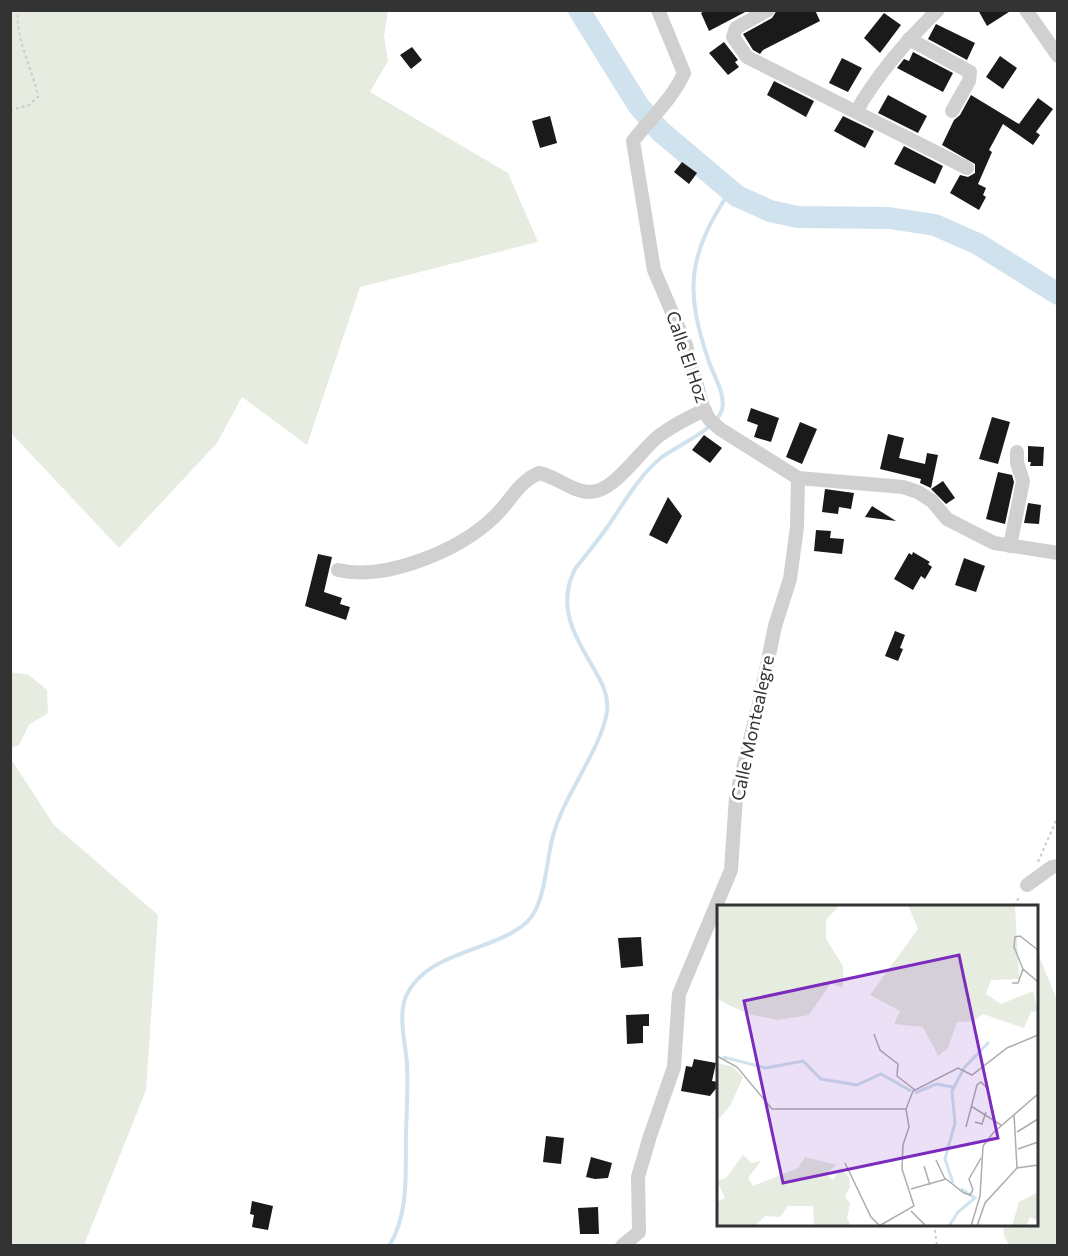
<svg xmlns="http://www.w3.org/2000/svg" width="1068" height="1256" font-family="Commissioner,sans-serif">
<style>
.green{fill:#e6ecdf}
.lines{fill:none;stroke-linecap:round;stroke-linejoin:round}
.stream{stroke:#cfe2ee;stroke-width:4}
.river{stroke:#cfe2ee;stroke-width:22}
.building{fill:#1a1a1a}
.path{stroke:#cdcdcd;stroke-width:2;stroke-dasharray:3 3;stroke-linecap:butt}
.minor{stroke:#d0d0d0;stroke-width:14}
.labels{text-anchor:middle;stroke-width:6;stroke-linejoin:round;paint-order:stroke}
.street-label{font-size:18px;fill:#333;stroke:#fff}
.inset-river{fill:none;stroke:#cfe2ee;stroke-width:3}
.inset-road{fill:none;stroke:#adadad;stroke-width:1.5}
.view{fill:#7b2cbf;fill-opacity:0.15;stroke:#7b2cbf;stroke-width:3}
.inset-edge{fill:none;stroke:#333;stroke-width:3}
</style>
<rect width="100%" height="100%" fill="#fff"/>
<!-- green -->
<g class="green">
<polygon points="11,10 388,11 384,36 388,61 370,92 508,173 538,242 360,287 307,445 242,397 217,443 119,548 11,433"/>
<polygon points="10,672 29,675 47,690 48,713 29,725 19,745 11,748"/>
<polygon points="11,759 54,825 158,915 146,1090 84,1245 11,1245"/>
<polygon points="1037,951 1057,1000 1057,1245 1009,1245 1004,1236 1003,1225 1036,1224"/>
</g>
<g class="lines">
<!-- stream -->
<path class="stream" d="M 389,1246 C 410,1213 405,1168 406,1131 C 407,1108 408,1086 407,1063 C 405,1041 398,1016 406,996 C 426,951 494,952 527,922 C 546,904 546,860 553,836 C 564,794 600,752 607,712 C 609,695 602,683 594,669 C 575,636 556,607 575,569 C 585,556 596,543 606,529 C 623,505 638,476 662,457 C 678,445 715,430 722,410 C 726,395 714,376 709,362 C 684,289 688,255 730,191"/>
<!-- river -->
<polyline class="river" points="579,10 638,105 660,131 737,196 770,211 798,217 889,218 935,225 978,244 1058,294"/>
</g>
<!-- building -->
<g class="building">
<polygon points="706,10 749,10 709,31 701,13"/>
<polygon points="777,10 815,10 820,21 763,50 760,54 753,50 743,34 772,18"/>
<polygon points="978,10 1012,10 987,26"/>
<polygon points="884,13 901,25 880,53 864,38"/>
<polygon points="936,24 975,43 967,60 928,39"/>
<polygon points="724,42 738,60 735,62 739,67 728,75 709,53"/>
<polygon points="412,47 422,60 411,69 400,55"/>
<polygon points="913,52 953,73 943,92 897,68 904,59 909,61"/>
<polygon points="1000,56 1017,68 1003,89 986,77"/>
<polygon points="842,58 862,68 848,92 829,83"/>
<polygon points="774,81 814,101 806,117 767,95"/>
<polygon points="888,95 927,116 918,133 878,113"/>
<polygon points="971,95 1019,124 1038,98 1053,109 1036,132 1040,135 1033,145 1003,124 989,150 992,152 978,184 986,188 983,195 986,197 979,210 950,193 960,175 968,177 975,173 975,164 942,145 954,120 960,115"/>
<polygon points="550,116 557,143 540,148 532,121"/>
<polygon points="843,116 874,131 865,148 834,131"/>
<polygon points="904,146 943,166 935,184 894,164"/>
<polygon points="682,162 697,173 689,184 674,172"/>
<polygon points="751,408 779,418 771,442 754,437 758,425 747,421"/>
<polygon points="992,417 1010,422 998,464 979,459"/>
<polygon points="800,422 817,429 802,464 786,457"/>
<polygon points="888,434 904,438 899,458 925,464 927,453 938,455 931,488 920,483 921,479 880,469"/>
<polygon points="704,435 722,448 710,463 692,450"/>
<polygon points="1028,446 1044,447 1043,466 1030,466 1031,462 1028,462"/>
<polygon points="998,472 1012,475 1014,482 1005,524 986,519"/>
<polygon points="943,481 955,498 946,504 931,489"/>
<polygon points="825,489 854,493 851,509 839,507 838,514 822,512"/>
<polygon points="668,497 682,516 667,544 649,535"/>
<polygon points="1028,503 1041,505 1039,524 1024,523"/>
<polygon points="872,506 896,521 865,517"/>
<polygon points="816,530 831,531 830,538 844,539 842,554 814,551"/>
<polygon points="913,552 930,562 928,564 932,567 925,579 921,576 913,590 894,579 909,553 912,555"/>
<polygon points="318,554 332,557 324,592 342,598 340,604 350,607 346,620 305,606"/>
<polygon points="964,558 985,566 976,592 955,585"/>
<polygon points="895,631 905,635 900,648 903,649 898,661 885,656"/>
<polygon points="641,937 643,966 621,968 618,938"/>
<polygon points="649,1014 649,1026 643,1026 643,1043 627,1044 626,1015"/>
<polygon points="694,1059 716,1063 712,1081 718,1082 718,1086 710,1096 681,1091 686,1066 692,1067"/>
<polygon points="546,1136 564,1138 561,1164 543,1162"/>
<polygon points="591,1157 612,1163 608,1178 595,1179 586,1177"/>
<polygon points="252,1201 273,1206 268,1230 252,1227 254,1215 250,1214"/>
<polygon points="598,1207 599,1234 580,1234 578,1208"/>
</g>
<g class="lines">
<!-- path -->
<g class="path">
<path d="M 10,110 L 29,105 L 38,97 C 33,69 15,40 18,10"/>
<polyline points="1038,862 1058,816"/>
<polyline points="1014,906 1020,896"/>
<polyline points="934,1224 937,1246"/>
</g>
<!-- minor -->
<g class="minor">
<path d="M 658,10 L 684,73 C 673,98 650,119 633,141 L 654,270 L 686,345 L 703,407 L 709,419 L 720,429 L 798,478 L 903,487 L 918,492 L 932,501 L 947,519 L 994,543 L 1058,553"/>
<polyline points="768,10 736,28 733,37 747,57 967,168"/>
<polyline points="1026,10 1058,56"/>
<polyline points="909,39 970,72 969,81 952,111"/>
<path d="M 856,112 C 878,73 906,41 938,10"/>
<polyline points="1010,546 1023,481 1017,463 1017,452"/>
<path d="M 338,570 C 385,581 459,551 494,517 C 510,502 518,482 539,473 C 556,476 572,492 590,492 C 615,492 640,450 660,435 C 674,425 689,417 705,410"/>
<polyline points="1027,885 1052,867 1058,866"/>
<polyline points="622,1246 639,1232 638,1177 650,1136 674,1067 679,994 731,870 736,797 759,704 775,626 790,579 797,527 798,478"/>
</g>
</g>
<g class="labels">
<!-- street labels -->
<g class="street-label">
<text transform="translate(687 357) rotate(71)" y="6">Calle El Hoz</text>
<text transform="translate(753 728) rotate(-78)" y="6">Calle Montealegre</text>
</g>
</g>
<!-- overview -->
<g transform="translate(717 905)">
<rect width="321" height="321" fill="#fff"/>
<path d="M 0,0 L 123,0 L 109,15 L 109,34 L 126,61 L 126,83 L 114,78 L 92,110 L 61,115 L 31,109 L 4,96 L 0,92 ZM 191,0 L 298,0 L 302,74 L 274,75 L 269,89 L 284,99 L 316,86 L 321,106 L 314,107 L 307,123 L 266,109 L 257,116 L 240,117 L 231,143 L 221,151 L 206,122 L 177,119 L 183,106 L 153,90 L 201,24 ZM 0,158 L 16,162 L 26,172 L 13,201 L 0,216 ZM 26,250 L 35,258 L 44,256 L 31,273 L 36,281 L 81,263 L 88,252 L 120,260 L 108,269 L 116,275 L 123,263 L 132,272 L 133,282 L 128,292 L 133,298 L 130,313 L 134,321 L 97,321 L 96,301 L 71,301 L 63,312 L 48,311 L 38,321 L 0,321 L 0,297 L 8,293 L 0,276 L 9,273 ZM 321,287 L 321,316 L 313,312 L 309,321 L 295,321 L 302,297 Z" fill="#e6ecdf"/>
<path class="inset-river" d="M 6,152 L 49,163 L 86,156 L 104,174 L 140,180 L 164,169 L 194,186M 198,188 L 219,179 L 236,182M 236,278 L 228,254 L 238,218 L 235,186 L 247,163 L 272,137M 232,321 L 241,307 L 258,293 L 244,284"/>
<path class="inset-road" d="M 321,45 L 303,31 L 298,32 L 297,42 L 306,64 L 321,77M 295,78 L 301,78 L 306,64M 157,129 L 163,145 L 181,159 L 180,171 L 198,185M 0,151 L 20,162 L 55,204 L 189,204M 254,201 L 284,220M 258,217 L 265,219 L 269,207M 249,222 L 260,180 L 264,177 L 271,184M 300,227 L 321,214M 301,244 L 321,237M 219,255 L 228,274M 128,258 L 154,312 L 162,320M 207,261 L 213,280M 300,263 L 321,260M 194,284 L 229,274 L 247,288 L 253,290 L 256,285M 256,285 L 252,274 L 264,253M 194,306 L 209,321M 162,321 L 197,301 L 185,264 L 186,240 L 192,222 L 189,204 L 196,186 L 241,163 L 255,170 L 290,143 L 321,130M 254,321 L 263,291 L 266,241 L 276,228 L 321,189M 260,321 L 268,298 L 300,263 L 297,209"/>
<path class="view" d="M 242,50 L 281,233 L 66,278 L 27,96 Z"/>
<rect width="321" height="321" class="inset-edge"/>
</g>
<!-- border -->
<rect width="1068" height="1256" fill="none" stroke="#333333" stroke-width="24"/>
</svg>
